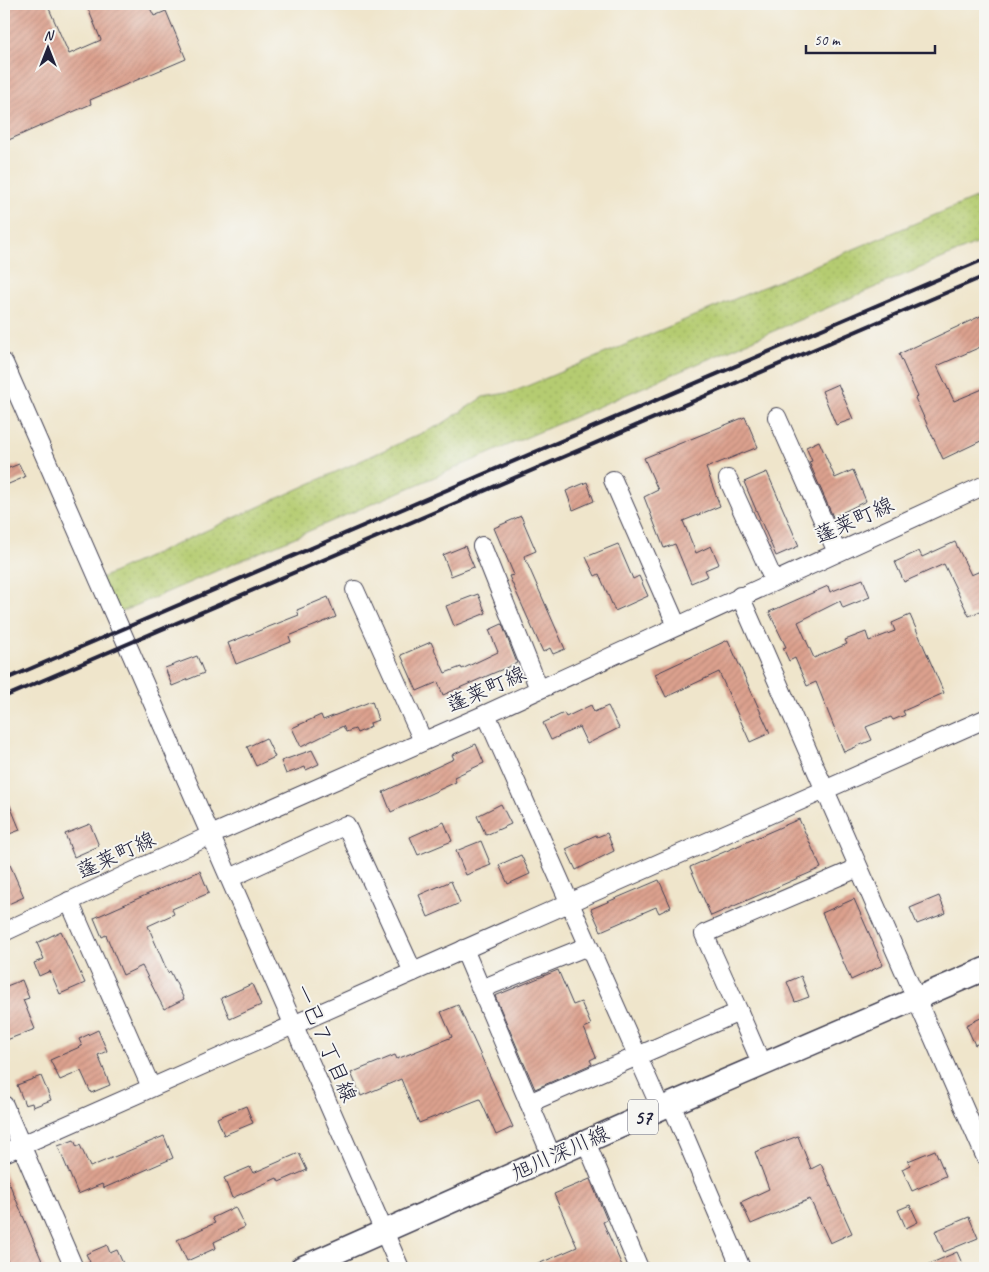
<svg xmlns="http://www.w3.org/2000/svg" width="989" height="1272" font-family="Caveat,'Klee One',sans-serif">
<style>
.grass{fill:url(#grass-dots);stroke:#6c7756}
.building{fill:url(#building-hatch)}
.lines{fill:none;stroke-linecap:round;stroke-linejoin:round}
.minor-casing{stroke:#413f51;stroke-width:20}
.major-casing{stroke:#413f51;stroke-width:25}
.minor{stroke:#fff;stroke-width:18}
.major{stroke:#fff;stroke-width:22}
.rail{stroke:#22223b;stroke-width:4}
.labels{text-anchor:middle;stroke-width:4;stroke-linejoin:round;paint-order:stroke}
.shield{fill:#f6f6f2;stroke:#626272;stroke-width:1}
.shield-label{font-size:20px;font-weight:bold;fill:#22223b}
.street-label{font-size:21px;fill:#22223b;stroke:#f6f6f2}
</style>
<defs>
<pattern id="grass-dots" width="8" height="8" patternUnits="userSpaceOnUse" patternTransform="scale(1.25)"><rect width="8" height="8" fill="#b5cc71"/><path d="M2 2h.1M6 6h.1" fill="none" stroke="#9baf63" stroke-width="1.8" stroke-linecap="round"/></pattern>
<pattern id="building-hatch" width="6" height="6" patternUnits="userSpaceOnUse" patternTransform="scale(1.25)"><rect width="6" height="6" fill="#dca18e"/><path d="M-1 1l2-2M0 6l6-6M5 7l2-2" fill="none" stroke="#bc8a7b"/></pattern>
</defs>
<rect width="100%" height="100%" fill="#f6f6f2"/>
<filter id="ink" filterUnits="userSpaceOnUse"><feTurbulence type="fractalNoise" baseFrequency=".02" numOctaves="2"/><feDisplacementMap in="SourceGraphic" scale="10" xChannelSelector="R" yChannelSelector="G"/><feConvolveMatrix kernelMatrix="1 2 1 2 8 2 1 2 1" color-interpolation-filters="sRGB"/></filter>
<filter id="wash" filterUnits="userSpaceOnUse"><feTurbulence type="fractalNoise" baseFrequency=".0096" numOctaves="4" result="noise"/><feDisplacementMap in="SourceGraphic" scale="20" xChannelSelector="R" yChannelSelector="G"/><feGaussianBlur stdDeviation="1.12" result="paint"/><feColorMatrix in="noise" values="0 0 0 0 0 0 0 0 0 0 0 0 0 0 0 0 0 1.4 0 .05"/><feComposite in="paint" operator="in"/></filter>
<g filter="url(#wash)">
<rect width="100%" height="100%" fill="#efe5cb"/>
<!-- grass -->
<polygon class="grass" points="985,194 985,240 114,615 99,579 442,424 483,397 513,392"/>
<g id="blocks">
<!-- building -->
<g class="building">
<polygon points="4,4 47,4 69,54 101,40 86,4 148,4 154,16 166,11 186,59 90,100 91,104 4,142"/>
<polygon points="985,314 985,345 937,366 954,401 985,388 985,439 943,459 915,398 918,397 899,354"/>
<polygon points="838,384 853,419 836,425 822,391"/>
<polygon points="745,417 758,447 706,468 720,506 683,521 696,553 711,546 719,564 705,570 708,576 691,583 675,544 664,548 644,497 658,490 644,458"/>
<polygon points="819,441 835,478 853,470 866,501 833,517 809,462 812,461 806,447"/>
<polygon points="19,464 25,477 4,486 4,470"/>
<polygon points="767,472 799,546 776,556 744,482"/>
<polygon points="587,482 594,501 573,510 566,491"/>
<polygon points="521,516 536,551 524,556 565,649 553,654 550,648 543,652 509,576 514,575 494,528"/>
<polygon points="955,542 971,575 985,569 985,609 969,616 944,564 904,582 895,562 919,551 922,557"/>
<polygon points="618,544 633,579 639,576 648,596 615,611 599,574 595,576 586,557"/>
<polygon points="465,546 474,567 451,576 443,555"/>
<polygon points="863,579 870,597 843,608 840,601 798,622 814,658 847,644 845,640 866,632 869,641 895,631 892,623 910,615 944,693 903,711 905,715 893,720 891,717 866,727 872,740 844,752 816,682 807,686 795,658 789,661 783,648 786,647 769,612 828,586 830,592"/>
<polygon points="478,594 486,613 454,626 446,606"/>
<polygon points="328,597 336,617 289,636 291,642 236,664 228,643 299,615 297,610"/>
<polygon points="502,624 517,663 443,695 438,682 417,691 401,655 431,642 445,673 461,667 462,669 498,652 489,630"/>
<polygon points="728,640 770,733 750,742 719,672 666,697 655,674"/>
<polygon points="197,656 204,673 172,686 165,668"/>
<polygon points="372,701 378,720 370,723 371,727 357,733 355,729 346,732 343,726 301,747 292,728 321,715 323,720"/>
<polygon points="591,705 594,712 608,706 619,728 587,744 579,727 551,740 543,723 564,713 566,717"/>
<polygon points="266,738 275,757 256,766 247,747"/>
<polygon points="476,744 484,763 454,777 456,782 391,812 383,792 454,759 452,755"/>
<polygon points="312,750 319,764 306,770 305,767 286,774 281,761"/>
<polygon points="4,791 20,830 4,836"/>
<polygon points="501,804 511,824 486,835 477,816"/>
<polygon points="799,819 821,868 711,916 690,867"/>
<polygon points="444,822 452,841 418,855 410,837"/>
<polygon points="90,824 99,846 74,857 65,834"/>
<polygon points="607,833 614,851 576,870 566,849 596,835 597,837"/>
<polygon points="481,841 491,865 466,875 456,851"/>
<polygon points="4,851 24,897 4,906"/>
<polygon points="521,855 530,874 508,884 499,865"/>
<polygon points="200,871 209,893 172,909 174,914 148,926 168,973 170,971 184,999 164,1009 142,966 123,975 106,935 102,937 94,918"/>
<polygon points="659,880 671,907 659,913 656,907 601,931 591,909"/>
<polygon points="451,881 460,903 428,917 419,895"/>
<polygon points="939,896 946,913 917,924 910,908"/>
<polygon points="854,899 883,965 851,980 822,913"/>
<polygon points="61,931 85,983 60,994 50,971 39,976 34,963 44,959 37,943"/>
<polygon points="558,970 573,1005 581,1002 591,1025 584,1028 596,1057 590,1060 592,1064 535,1089 495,996"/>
<polygon points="801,976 809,997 795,1002 787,982"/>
<polygon points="22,980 29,998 23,1000 35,1029 4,1041 4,987"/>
<polygon points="252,984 261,1005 230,1019 221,998"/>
<polygon points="458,1005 513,1127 496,1135 480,1099 419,1123 401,1079 361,1096 351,1073 395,1055 397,1059 452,1037 441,1012"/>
<polygon points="985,1016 985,1040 975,1045 966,1025"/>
<polygon points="98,1030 107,1051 98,1055 110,1085 91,1093 81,1071 60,1080 50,1060 82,1046 79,1039"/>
<polygon points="41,1076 51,1100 33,1107 32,1103 25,1105 17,1085"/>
<polygon points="246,1106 253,1123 224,1135 217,1118"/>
<polygon points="164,1136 173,1158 104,1188 102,1184 78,1194 58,1146 74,1140 77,1147 80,1145 90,1167"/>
<polygon points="798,1136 811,1169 821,1164 852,1233 830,1243 810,1199 751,1224 741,1202 769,1189 755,1152"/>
<polygon points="935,1150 946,1176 912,1191 902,1169 910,1165 908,1161"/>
<polygon points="299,1153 307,1170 279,1182 277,1178 232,1198 224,1178 250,1167 253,1173"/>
<polygon points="4,1171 45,1268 10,1268 4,1253"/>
<polygon points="590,1179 607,1220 603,1222 623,1268 529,1268 577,1247 554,1194"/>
<polygon points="910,1205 918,1222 906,1228 898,1210"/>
<polygon points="235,1207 245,1227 214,1242 216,1248 187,1261 177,1240 215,1223 212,1218"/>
<polygon points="969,1217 978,1238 944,1252 935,1231"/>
<polygon points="107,1245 110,1253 117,1250 125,1268 84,1268 84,1265 90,1262 86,1254"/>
<polygon points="957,1252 964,1268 920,1268"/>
</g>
</g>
</g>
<g filter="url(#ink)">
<use href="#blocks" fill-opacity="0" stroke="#413f51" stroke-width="1"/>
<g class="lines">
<!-- minor casing -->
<g class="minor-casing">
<g id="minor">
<polyline points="4,363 400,1268"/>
<polyline points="777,417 837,552"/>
<polyline points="728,479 774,581"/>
<polyline points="613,480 677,626"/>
<polyline points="482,546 539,689"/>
<polyline points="355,590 423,741"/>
<polyline points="740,596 985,1156"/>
<polyline points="486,714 661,1109"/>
<polyline points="230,878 346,825 413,972"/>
<polyline points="69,901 151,1087"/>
<polyline points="4,932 211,835 486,714 985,485"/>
<polyline points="464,949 552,1157"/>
<polyline points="481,989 588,946"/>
<polyline points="739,1012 704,934 858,868"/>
<polyline points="529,1103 739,1012 762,1065"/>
<polyline points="671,1104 741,1268"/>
<polyline points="4,1105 74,1268"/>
<polyline points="586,1142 639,1268"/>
<polyline points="4,1153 985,719"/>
</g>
</g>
<!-- major casing -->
<g class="major-casing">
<polyline id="major" points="301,1268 671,1104 985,969"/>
</g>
<!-- minor -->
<use href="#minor" class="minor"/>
<!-- major -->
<use href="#major" class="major"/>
<!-- rail -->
<g class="rail">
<polyline points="4,680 985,259"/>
<polyline points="4,697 985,276"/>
</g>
</g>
</g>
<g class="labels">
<!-- shield labels -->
<rect class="shield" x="628" y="1099.5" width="30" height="35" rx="4"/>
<g class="shield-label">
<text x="643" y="1124">57</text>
</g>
<!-- street labels -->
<g class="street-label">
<text transform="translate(854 520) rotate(-24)" y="7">蓬莱町線</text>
<text transform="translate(486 689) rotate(-24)" y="7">蓬莱町線</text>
<text transform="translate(116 855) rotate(-25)" y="7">蓬莱町線</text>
<text transform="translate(326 1043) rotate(67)" y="7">一已７丁目線</text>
<text transform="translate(560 1153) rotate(-24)" y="7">旭川深川線</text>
</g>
</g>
<!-- margin -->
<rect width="989" height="1272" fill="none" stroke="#f6f6f2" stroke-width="20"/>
<!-- north arrow -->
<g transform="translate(48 48)" stroke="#f6f6f2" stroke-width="4" paint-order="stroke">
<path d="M0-4L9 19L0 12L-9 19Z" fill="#22223b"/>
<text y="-8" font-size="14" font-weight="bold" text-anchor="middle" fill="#22223b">N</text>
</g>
<!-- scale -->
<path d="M806 45v8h129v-8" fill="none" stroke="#22223b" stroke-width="2.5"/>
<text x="814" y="45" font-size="15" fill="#22223b" stroke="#f6f6f2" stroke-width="4" paint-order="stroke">50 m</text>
</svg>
